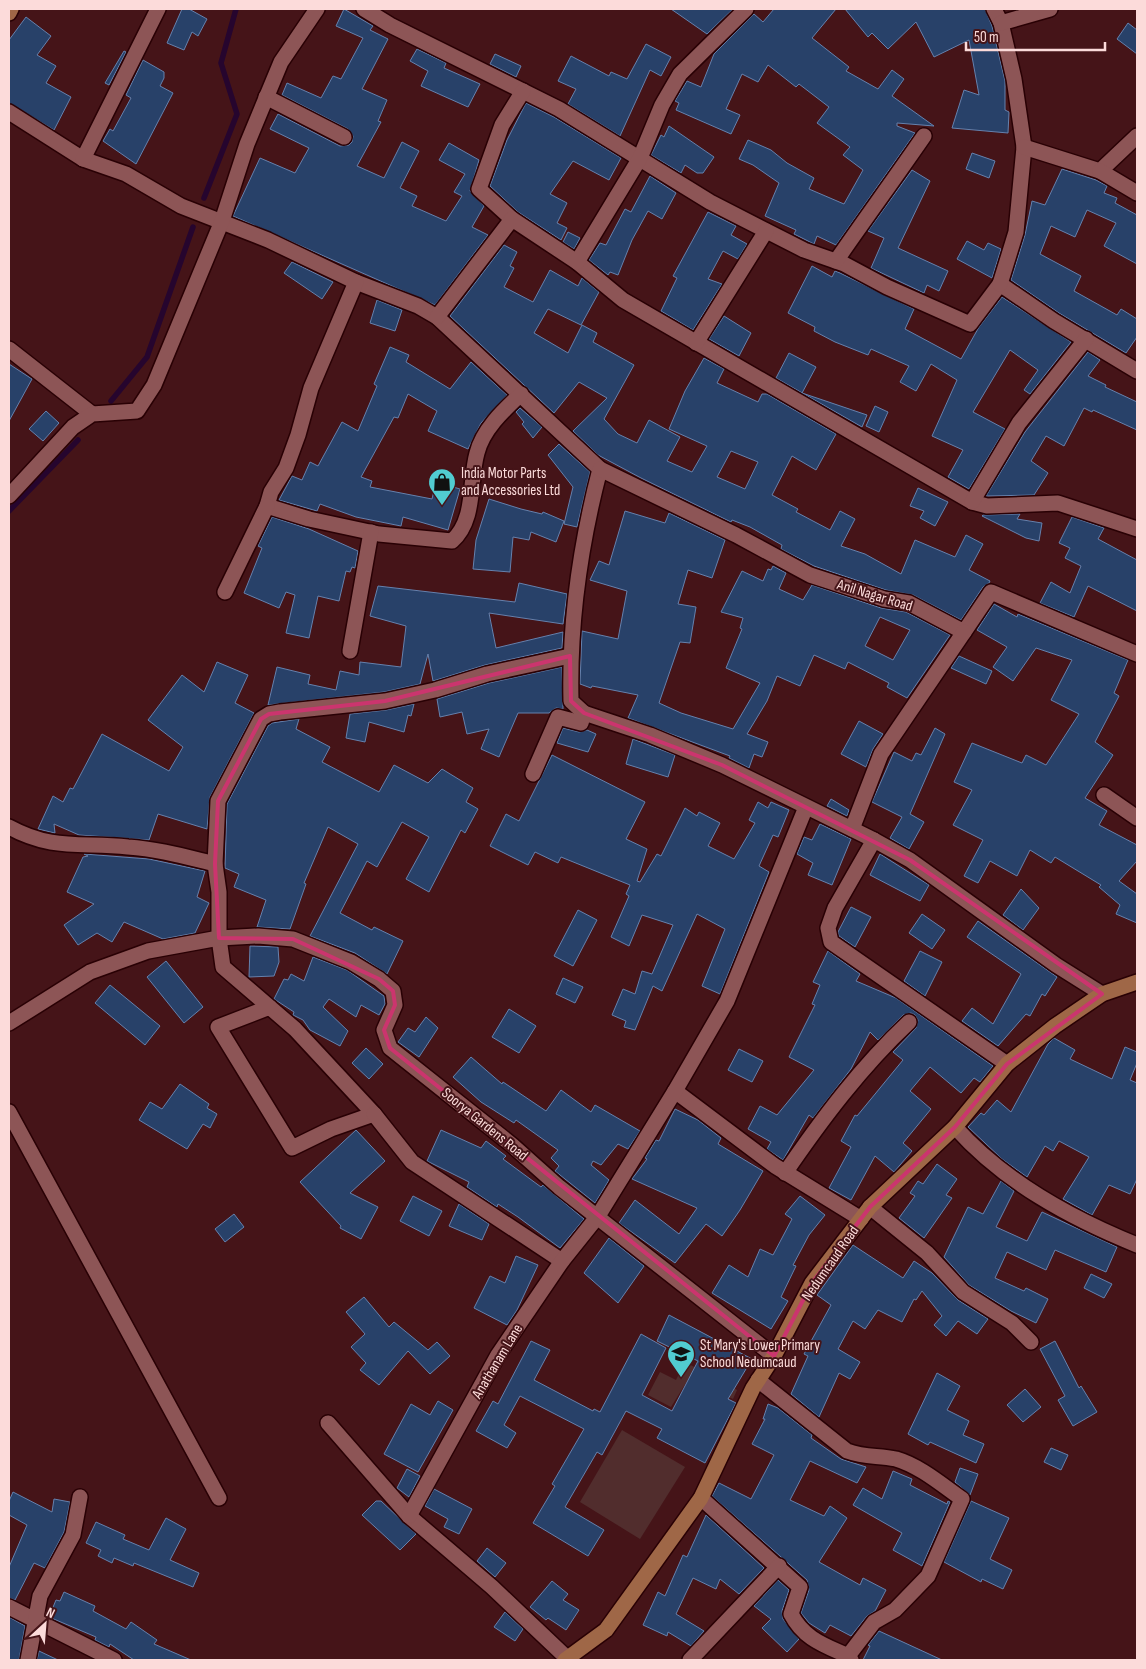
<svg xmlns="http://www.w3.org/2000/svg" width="1146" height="1669" font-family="'Sofia Sans Condensed',sans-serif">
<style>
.green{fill:#512d2d}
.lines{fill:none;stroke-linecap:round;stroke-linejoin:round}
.stream{stroke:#26052e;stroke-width:5.5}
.building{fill:#284169;stroke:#6581ad;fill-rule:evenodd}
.street-casing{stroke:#290004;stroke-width:18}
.secondary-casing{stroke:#290004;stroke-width:18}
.street{stroke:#8d5556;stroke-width:15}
.secondary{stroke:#9f6747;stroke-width:15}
.marked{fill:none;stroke:#cb356e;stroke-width:4;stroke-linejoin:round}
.labels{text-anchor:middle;stroke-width:4;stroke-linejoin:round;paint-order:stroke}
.poi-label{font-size:15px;fill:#fcdbda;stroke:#451418;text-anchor:start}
.street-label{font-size:15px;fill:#fcdbda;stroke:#451418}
</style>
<rect width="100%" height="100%" fill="#451418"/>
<!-- green -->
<g class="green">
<polygon points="685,1362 737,1390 733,1399 689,1378 671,1407 648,1395 660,1372 676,1380"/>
<polygon points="622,1430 685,1467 640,1539 580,1502"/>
</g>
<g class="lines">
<!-- stream -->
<g class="stream">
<polyline points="204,198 237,114 221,63 236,9"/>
<polyline points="111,401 147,357 193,227"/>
<polyline points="9,511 78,440"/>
</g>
</g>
<!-- building -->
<g class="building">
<polygon points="182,9 189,9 207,19 198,36 192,32 184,50 167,43"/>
<polygon points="344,9 373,26 370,30 388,39 362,89 387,100 378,121 381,122 357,166 384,178 402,142 419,151 400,188 417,196 412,206 446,221 462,196 454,192 465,174 439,160 449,143 479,160 470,191 484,206 472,227 488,235 435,305 233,216 260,158 295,173 309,148 270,129 278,114 340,146 349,145 352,142 353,136 348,129 282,95 287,83 321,98 333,76 341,79 363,38 336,26"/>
<polygon points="671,9 733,9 707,34"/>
<polygon points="774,9 836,9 812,38 849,67 846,71 878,89 892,70 904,79 892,96 934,126 897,123 897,126 915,133 836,245 817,236 814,244 794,234 796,230 765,216 779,183 753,165 739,159 748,140 771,150 787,163 814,178 809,189 844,204 863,170 843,155 850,147 817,123 829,107 799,84 796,87 768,65 758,82 742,74 726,109 740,115 731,134 676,110 679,103 675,101 687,81 701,87 714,54 754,14 763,22"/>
<polygon points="845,9 985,9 992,26 1005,81 1005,110 1009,112 1008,133 952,128 964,90 979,95 969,40 934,57 916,22 888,49 872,33 868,37"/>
<polygon points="26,17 51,36 37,55 56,66 46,83 71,97 54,130 9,103 9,40"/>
<polygon points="1128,23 1137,30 1137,54 1117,39"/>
<polygon points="646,44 671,57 661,76 650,70 620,136 568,104 576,89 558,81 571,56 609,76 611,72 627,79"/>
<polygon points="417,49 446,63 444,68 480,84 468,107 421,86 428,71 410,61"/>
<polygon points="124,51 126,52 109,85 105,83"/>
<polygon points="495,54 521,66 516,77 490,64"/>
<polygon points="143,60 164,72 164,78 160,86 173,93 136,164 103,141 110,129 113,131 131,98 126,95"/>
<polygon points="526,103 554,117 621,158 609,180 573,161 550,194 567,203 557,223 567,228 561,240 518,212 490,186 507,140"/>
<polygon points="669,126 714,157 703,173 697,173 685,165 681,173 651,155 661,135 664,137"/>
<polygon points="972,153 995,161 989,178 966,169"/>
<polygon points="1062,169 1096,180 1107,186 1104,193 1117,198 1115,203 1137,215 1137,264 1104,246 1116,223 1087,210 1075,237 1051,226 1040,254 1081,276 1074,291 1117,315 1121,309 1137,319 1137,337 1126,353 1059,313 1011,280 1025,235 1032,201 1045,205"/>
<polygon points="912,170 930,181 898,248 948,271 939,291 927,285 924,293 871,268 884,238 868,231"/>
<polygon points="650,176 676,193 662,219 648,211 632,240 618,275 610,272 608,275 589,260 600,243 606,245 625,209 631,212"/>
<polygon points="708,212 736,226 731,235 747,244 738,259 723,251 708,279 722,284 693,330 661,311 677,278 673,276"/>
<polygon points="568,232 580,238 574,249 563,242"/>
<polygon points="967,241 984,250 988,243 1001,249 992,278 957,259"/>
<path d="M 504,245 L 517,252 L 510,266 L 514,268 L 504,287 L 533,302 L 550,270 L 578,286 L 582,278 L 599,292 L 581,325 L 548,309 L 534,333 L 568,353 L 582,325 L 597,333 L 593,342 L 634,365 L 604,419 L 618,434 L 637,443 L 649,420 L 680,437 L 667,461 L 692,472 L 707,446 L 669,429 L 685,391 L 704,358 L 724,369 L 717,383 L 758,402 L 762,394 L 767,394 L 836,434 L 816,470 L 792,456 L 772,495 L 798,509 L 796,512 L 830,530 L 840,511 L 855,519 L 841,546 L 865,554 L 901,574 L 915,540 L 955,557 L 966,535 L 983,544 L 969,570 L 990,581 L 989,583 L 983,587 L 961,620 L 913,595 L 886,590 L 814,566 L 781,549 L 782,545 L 750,527 L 732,520 L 731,522 L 641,478 L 598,455 L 573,431 L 607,398 L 579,382 L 554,413 L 450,316 ZM 731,451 L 758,462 L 745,489 L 717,477 Z"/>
<polygon points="292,262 333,282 322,299 284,273"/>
<polygon points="812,266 832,277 835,271 840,273 914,309 905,329 961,359 979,327 1002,297 1071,342 1030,394 1024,390 1038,370 1010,350 973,412 1005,429 969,489 948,477 963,450 932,436 957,380 931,364 916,391 900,382 909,366 871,349 868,355 835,342 814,331 815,327 788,313"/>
<polygon points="377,300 402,310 395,331 370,323"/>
<polygon points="724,316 751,333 739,356 709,339"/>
<polygon points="390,347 409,355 406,362 450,389 471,362 507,395 481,423 468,449 428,431 437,411 408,394 398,418 394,417 361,477 372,481 370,487 432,499 436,482 460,489 448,530 403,517 401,526 356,517 320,504 317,511 279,500 292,476 302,480 310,462 318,466 342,422 358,431 377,386 374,384"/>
<polygon points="1088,352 1100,360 1088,376 1106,385 1105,387 1137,402 1137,430 1093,410 1092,412 1084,408 1064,446 1046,436 1031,461 1048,473 1034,495 986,496 1025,432"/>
<polygon points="789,353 816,367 802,393 867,415 862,427 776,378"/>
<polygon points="9,364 32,379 9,421"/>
<polygon points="875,406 888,412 879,432 866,426"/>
<polygon points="520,408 542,427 533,438 522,424 524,422 516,412"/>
<polygon points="46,411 59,423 43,441 29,429"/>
<polygon points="559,444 590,472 577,527 564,524 573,487 548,455"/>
<polygon points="918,488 948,502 935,526 920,518 924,511 910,506"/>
<polygon points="489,499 521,509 542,514 543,512 564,521 556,542 531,532 529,540 513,537 510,572 473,569 476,540"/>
<path d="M 625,511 L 665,523 L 669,513 L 725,540 L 712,578 L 688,570 L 678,604 L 696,607 L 690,643 L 680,642 L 659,703 L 681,713 L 733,729 L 760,683 L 726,668 L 742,629 L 740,628 L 743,618 L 721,612 L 742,571 L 763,581 L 768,569 L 771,570 L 773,566 L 786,573 L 779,589 L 803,600 L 812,585 L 881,608 L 906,612 L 950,635 L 907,698 L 887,687 L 889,683 L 848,662 L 845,669 L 814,655 L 800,686 L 777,676 L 767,701 L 747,734 L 768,742 L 762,757 L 754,754 L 749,768 L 729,758 L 730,756 L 628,718 L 638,695 L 592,686 L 591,688 L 580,684 L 582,631 L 618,639 L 627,591 L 590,580 L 599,561 L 609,565 ZM 880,617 L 910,630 L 893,660 L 865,646 Z"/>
<polygon points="1020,514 1017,519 1042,523 1039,541 1026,538 982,516 983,515"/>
<polygon points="272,517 309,529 358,551 355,568 352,567 350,572 346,571 339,601 318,596 309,638 286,633 295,595 286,592 279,608 244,593 262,548 258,546"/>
<polygon points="1072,517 1104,528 1098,539 1137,560 1137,611 1088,586 1074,617 1040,603 1051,582 1070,593 1081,566 1065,558 1070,548 1059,543"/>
<polygon points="519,583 567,594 563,624 489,613 496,648 563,632 562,648 485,665 433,681 428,654 420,684 384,692 268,705 277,667 310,675 308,684 336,690 340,671 359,675 360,662 401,667 406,626 370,616 378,586 515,602"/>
<polygon points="994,604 1017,617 1018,614 1128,660 1114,693 1119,696 1095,742 1113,755 1085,798 1107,811 1099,825 1137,845 1137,861 1119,881 1137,894 1137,923 1116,914 1120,905 1099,887 1101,885 1055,857 1051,863 1030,850 1017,876 990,861 978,883 964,876 983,840 953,825 972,790 954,782 972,743 1022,763 1026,755 1046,765 1079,714 1051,700 1072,660 1036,648 1013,681 993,667 1007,647 977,630"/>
<polygon points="959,656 992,671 986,684 951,668"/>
<polygon points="217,662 248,675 235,703 254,713 210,797 207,829 158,814 149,840 79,835 54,824 55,833 38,829 53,796 63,802 70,788 73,789 102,734 169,771 183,747 148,720 182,675 204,692"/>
<polygon points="562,667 563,709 556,708 549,713 518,713 499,757 481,749 489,729 467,734 462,712 440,717 437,699 489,683"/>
<polygon points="414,704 411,716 408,715 404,732 369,722 365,742 346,738 350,714 386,710"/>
<polygon points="299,719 296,729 330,747 322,762 379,792 394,765 428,783 442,769 473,788 466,802 478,809 465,833 461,830 429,892 406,879 429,837 402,822 377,867 367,861 340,913 372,930 374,927 403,941 387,974 355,953 310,936 358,844 328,827 304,883 306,884 290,929 257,927 266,900 234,887 239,874 225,868 227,804 268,726 272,723"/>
<polygon points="859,721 883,734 873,749 866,767 841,754"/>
<polygon points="563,728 579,732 587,730 596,734 588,752 557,743"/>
<polygon points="935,728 945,734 910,814 924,822 909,849 890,838 902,817 872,802 894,752 912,761 916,753 921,755"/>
<polygon points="633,739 675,755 668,777 626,764"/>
<polygon points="552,755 645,802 626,839 647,849 637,881 640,882 657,854 661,856 685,808 697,816 699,812 720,823 708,846 734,859 755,823 749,820 758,802 768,808 771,802 789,810 778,837 773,835 759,866 769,872 720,994 702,986 725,929 697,914 662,991 653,986 635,1030 624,1027 626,1021 612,1015 623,989 635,994 642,971 652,974 673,925 642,915 629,946 611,937 629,896 626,894 630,885 561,857 558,863 535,852 528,865 490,846 506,814 519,821"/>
<polygon points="831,799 849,810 847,816 827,806"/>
<polygon points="820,824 851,839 832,885 808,875 813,863 797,854 804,837 812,840"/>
<polygon points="84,854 149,859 205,871 197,897 209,903 195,933 163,939 124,922 112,942 97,933 78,945 64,925 94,904 67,892 83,857 88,856"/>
<polygon points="880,854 929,885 920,901 870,875"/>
<polygon points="1021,889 1039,908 1023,930 1003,915"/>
<polygon points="851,907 871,917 855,947 839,936 838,932"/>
<polygon points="578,910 597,920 573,966 554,956"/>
<polygon points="922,914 945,930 932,949 909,933"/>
<polygon points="978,921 1057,977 1045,996 1042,994 1030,1016 1026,1014 998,1046 962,1021 972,1008 993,1024 1021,974 967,937"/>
<polygon points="250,946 278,947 279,962 274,976 249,977"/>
<polygon points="828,951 860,974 856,981 896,998 993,1066 980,1082 974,1078 961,1093 930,1067 910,1091 931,1109 903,1143 912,1151 894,1172 875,1156 851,1200 829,1188 851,1147 841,1141 855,1115 857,1116 903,1060 893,1052 916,1028 918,1020 915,1015 911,1013 903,1015 878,1040 870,1032 851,1069 813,1118 809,1115 783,1160 767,1149 771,1142 748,1129 760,1106 777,1115 814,1070 789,1057 815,1005 812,1004 820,985 813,982"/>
<polygon points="920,951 942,962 925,996 904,981"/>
<polygon points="313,957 347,970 384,996 385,1004 379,1015 361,1005 356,1017 329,999 323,1007 348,1031 340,1046 310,1030 303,1020 293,1015 294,1012 274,999 284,979 288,980 291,974 304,981"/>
<polygon points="166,961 203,1007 184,1023 147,977"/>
<polygon points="563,978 583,987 575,1003 556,994"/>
<polygon points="110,985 160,1026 145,1045 95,1003"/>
<polygon points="509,1009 536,1026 519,1053 492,1037"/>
<polygon points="426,1017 438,1028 419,1057 398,1042 408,1028 415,1032"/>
<polygon points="1054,1038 1075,1050 1070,1059 1112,1079 1125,1047 1137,1052 1137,1063 1130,1080 1137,1083 1137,1179 1130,1194 1109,1185 1092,1215 1063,1199 1089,1157 1059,1141 1053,1151 1045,1146 1027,1177 1002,1159 968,1127 981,1113 984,1115 997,1100 1011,1112 1048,1044"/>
<polygon points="366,1048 383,1064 369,1079 352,1063"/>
<polygon points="739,1049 763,1061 752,1082 728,1070"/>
<polygon points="471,1057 502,1084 503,1082 546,1111 561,1090 591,1112 595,1105 640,1131 628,1149 618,1144 601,1165 593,1161 591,1165 609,1180 595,1203 555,1171 559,1166 551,1158 558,1150 516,1120 514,1123 481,1102 453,1077"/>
<polygon points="180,1084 209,1104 207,1108 217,1114 210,1128 203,1124 187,1149 139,1120 150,1102 162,1109"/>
<polygon points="675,1109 698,1120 721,1138 718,1144 763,1171 740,1210 722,1236 706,1224 675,1263 619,1223 635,1200 679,1234 697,1208 632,1179 647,1159 645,1158 656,1140 659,1141"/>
<polygon points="356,1130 385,1161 350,1193 378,1207 361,1239 340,1228 341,1226 300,1182"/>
<polygon points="441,1130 481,1148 486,1141 506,1156 503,1159 541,1187 543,1185 584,1219 560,1248 518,1217 498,1204 497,1207 467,1187 469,1182 427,1161"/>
<polygon points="937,1164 957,1179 946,1195 952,1198 924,1238 899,1218 915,1196 910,1193 918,1181 923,1184"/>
<polygon points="1001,1181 1014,1191 996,1227 1027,1241 1042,1212 1117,1247 1106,1272 1055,1250 1046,1270 1007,1252 995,1278 1024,1291 1026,1288 1048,1299 1036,1323 1011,1311 969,1285 944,1257 968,1207 983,1214"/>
<polygon points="413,1196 442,1211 429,1236 400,1221"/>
<polygon points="800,1196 825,1215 809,1235 793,1265 796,1266 781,1297 788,1301 771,1329 712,1293 729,1265 748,1277 760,1249 773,1255 792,1219 785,1214"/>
<polygon points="459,1204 489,1224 482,1240 449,1226"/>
<polygon points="234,1214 244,1227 225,1242 215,1229"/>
<polygon points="609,1238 644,1266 618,1303 584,1273"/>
<polygon points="853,1245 903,1278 914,1261 932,1273 958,1300 988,1319 977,1334 958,1321 946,1336 934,1325 942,1316 922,1291 916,1300 914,1299 902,1322 878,1310 865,1329 853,1321 838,1349 860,1362 850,1379 839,1373 819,1417 791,1394 808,1356 804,1354 831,1305 817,1295"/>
<polygon points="516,1256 538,1265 517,1310 507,1325 474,1308 490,1276 505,1283"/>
<polygon points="1091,1274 1112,1284 1104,1298 1084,1288"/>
<polygon points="364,1297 389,1327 394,1322 428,1350 437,1342 450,1356 430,1374 408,1351 379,1385 360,1370 366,1363 351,1347 365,1334 346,1312"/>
<polygon points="669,1315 752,1359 728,1399 736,1403 705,1463 657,1438 662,1429 626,1411 602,1455 597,1452 565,1507 604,1530 588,1556 533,1523 555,1486 552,1484 584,1429 520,1396 504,1425 516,1433 507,1448 476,1431 493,1401 498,1404 531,1341 550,1350 534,1380 593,1411 594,1409 600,1412 641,1334 666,1348 642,1395 672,1411 698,1361 657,1341"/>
<polygon points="1055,1341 1079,1388 1081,1386 1097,1412 1073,1426 1058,1400 1065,1396 1040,1349"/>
<polygon points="937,1373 960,1386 947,1410 969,1421 963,1435 984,1444 976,1463 930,1442 928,1445 908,1434"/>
<polygon points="1025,1389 1041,1407 1023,1422 1007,1405"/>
<polygon points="438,1401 453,1410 418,1472 384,1454 411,1404 430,1415"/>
<polygon points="768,1404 778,1408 812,1435 811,1438 841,1459 866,1467 857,1483 810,1461 790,1500 824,1516 830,1506 847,1518 819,1562 860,1585 863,1578 886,1590 875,1611 867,1616 851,1636 830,1625 825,1633 809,1623 801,1613 809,1590 807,1580 712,1496 719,1483 751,1499 774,1455 752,1444 765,1419 763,1419"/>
<polygon points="1051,1448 1068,1455 1061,1470 1044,1462"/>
<polygon points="960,1468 978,1474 970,1495 955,1482"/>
<polygon points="407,1469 420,1476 409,1497 397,1488"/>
<polygon points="893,1471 912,1479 910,1485 947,1504 948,1501 950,1502 922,1566 893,1550 902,1533 853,1505 863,1488 882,1499"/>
<polygon points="434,1489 472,1509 459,1534 444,1527 448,1519 425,1506"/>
<polygon points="13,1492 52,1512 54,1499 70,1502 64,1532 45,1568 34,1563 15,1600 9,1598 9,1567 27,1525 9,1515 9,1501"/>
<polygon points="376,1501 381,1501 416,1534 400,1550 362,1515"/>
<polygon points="971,1501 1009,1518 990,1559 1012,1570 1003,1589 982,1579 981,1582 944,1562"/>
<polygon points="706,1515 764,1568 739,1594 720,1579 716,1589 693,1578 676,1614 704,1631 691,1646 668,1632 667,1636 643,1625 658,1592 665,1596 683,1555 687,1557"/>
<polygon points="166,1518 186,1529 170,1560 199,1573 193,1587 134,1563 133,1566 114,1558 112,1563 98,1556 101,1550 86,1543 96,1522 125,1535 123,1539 149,1550"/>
<polygon points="487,1548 506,1563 495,1577 477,1561"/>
<polygon points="778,1580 789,1590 782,1611 783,1619 799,1639 787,1652 762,1628 771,1619 754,1606"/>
<polygon points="552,1581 568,1594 563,1600 579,1610 566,1630 548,1618 546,1620 530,1607"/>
<polygon points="64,1592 95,1606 93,1611 126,1629 131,1622 157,1640 154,1644 191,1660 134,1660 110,1644 109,1647 95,1640 96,1637 49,1617 56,1600 60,1601"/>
<polygon points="505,1612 523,1629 515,1641 494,1627"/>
<polygon points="9,1617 25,1626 19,1660 9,1660"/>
<polygon points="879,1631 942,1660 863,1660 870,1646 868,1645"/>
<polygon points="39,1651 58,1660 37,1660"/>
</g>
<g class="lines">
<!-- street casing -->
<g class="street-casing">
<g id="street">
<polyline points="364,9 390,25 559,109 710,202 804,250 844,264 887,287 970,324 1000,284 1054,321 1137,371"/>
<polyline points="994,9 1001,23 1014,79 1024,147 1016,232 1000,284"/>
<polyline points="1001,23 1050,9"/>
<polyline points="266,97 344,137"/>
<path d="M 9,112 L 83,159 L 126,174 L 181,206 L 268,240 L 356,282 L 418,306 L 437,317 L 600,469 C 580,546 569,622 571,701 L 584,713 L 650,735 L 722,765 L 874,840 L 910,860 L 1056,965 L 1102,994"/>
<polyline points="1024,147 1100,171 1137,136"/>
<polyline points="83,159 158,9"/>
<polyline points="1100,171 1137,193"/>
<polyline points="512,219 479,189 502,125 523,91"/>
<path d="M 836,261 C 865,219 895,178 924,136"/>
<polyline points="577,262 623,300 972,502 987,506 1058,503 1137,529"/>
<path d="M 356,282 L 311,388 L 298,435 L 286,468 L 271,492 L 267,506 L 309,519 L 379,534 L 452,541 C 476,520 469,481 477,453 C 483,429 504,410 521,394"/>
<polyline points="437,317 512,219 577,262 640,158 662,105 680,74 746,9"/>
<polyline points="696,343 766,231"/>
<polyline points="9,349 92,414"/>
<polyline points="600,469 736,535 810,575 884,599 909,603 964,632 991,592 1137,654"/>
<polyline points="9,496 73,427 92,414 137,411 154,385 222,221 247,144 281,62 317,9"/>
<polyline points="972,502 1019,423 1086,339"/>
<polyline points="225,592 267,506"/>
<polyline points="350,651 371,532"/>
<polyline points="533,774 558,717 581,723 584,713"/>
<polyline points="1104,795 1137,818"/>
<path d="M 9,827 C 53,851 81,842 128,847 C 158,849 186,857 215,864"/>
<polyline points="852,829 881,754 964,632"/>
<polyline points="874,840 835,908 828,928 831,942 1007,1064"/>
<polyline points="270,1007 218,1027 292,1148 331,1129 374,1114 295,1029 223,967 219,938 219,892 215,864 218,801 261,719 269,714 280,712 385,701 435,690 487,674 570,656"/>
<polyline points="9,1023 90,972 148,951 219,938 258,936 293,939 351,962 379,979 393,991 395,1005 384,1030 390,1048 512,1145 559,1187 774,1356"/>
<polyline points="675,1091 775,1166 861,1219"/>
<polyline points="9,1112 219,1498"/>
<polyline points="374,1114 412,1162 562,1261"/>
<path d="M 955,1127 C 1004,1182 1070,1218 1137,1245"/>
<path d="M 785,1173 C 822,1119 861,1067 909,1022"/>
<polyline points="870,1207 927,1253 963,1292 1012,1323 1031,1342"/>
<path d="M 758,1380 L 847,1451 C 866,1458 878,1455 896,1459 C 920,1466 942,1485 962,1499 L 928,1576 L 895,1610 L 874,1622 L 848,1656"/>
<polyline points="328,1423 409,1516 492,1587 569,1660"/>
<path d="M 701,1498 L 800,1587 L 791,1614 C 804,1639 824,1645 848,1656 L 851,1660"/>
<polyline points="409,1516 498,1355 562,1261 598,1216 675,1091 727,1001 806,807"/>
<polyline points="9,1607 114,1660"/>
<polyline points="28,1660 40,1596 73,1535 80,1497"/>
<polyline points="690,1660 779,1566"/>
</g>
</g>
<!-- secondary casing -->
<g class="secondary-casing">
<g id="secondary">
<polyline points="9,13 11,9"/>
<polyline points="565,1660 606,1630 701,1498 753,1388 774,1356 812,1283 870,1207 955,1127 1007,1064 1055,1026 1102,994 1137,982"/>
</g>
</g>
<!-- street -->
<use href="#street" class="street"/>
<!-- secondary -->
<use href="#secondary" class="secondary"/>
</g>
<!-- marked area -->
<path class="marked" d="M 570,656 L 571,701 L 584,713 L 722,765 L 910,860 L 1102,994 L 1007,1064 L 955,1127 L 870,1207 L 812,1283 L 774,1356 L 390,1048 L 384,1030 L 395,1005 L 393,991 L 379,979 L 293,939 L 219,938 L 215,864 L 218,801 L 261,719 L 269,714 L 385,701 Z"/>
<!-- icons -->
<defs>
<g id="shop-pin" transform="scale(1.4375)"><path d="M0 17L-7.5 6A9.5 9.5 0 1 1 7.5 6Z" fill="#51ccd1" stroke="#451418"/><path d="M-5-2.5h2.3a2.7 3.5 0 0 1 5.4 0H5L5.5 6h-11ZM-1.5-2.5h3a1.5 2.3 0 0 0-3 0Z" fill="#111"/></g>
<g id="school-pin" transform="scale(1.4375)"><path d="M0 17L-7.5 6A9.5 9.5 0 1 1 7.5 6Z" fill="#51ccd1" stroke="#451418"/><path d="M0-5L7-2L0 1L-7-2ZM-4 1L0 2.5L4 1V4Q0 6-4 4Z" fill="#111"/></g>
</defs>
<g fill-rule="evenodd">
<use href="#shop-pin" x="442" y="482"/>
<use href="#school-pin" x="681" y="1354"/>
</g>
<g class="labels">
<!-- poi labels -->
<g class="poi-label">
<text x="461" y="478">India Motor Parts<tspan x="461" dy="17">and Accessories Ltd</tspan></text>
<text x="700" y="1350">St Mary's Lower Primary<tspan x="700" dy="17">School Nedumcaud</tspan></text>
</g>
<!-- street labels -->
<g class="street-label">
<text transform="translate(875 595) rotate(17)" y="5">Anil Nagar Road</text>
<text transform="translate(485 1124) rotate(39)" y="5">Soorya Gardens Road</text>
<text transform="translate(830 1263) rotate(-55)" y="5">Nedumcaud Road</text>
<text transform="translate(497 1361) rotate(-59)" y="5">Anathanam Lane</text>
</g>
</g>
<!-- border -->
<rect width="1146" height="1669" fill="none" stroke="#fcdbda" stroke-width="20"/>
<!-- north arrow -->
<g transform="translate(45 1624) rotate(26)" stroke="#451418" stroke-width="4" paint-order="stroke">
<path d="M0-4L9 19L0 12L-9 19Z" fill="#fcdbda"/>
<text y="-8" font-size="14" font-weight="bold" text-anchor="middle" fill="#fcdbda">N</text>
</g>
<!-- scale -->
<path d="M966 42v8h139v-8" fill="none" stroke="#fcdbda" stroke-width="2.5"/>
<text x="974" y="42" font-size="15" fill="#fcdbda" stroke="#451418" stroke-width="4" paint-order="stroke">50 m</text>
</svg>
